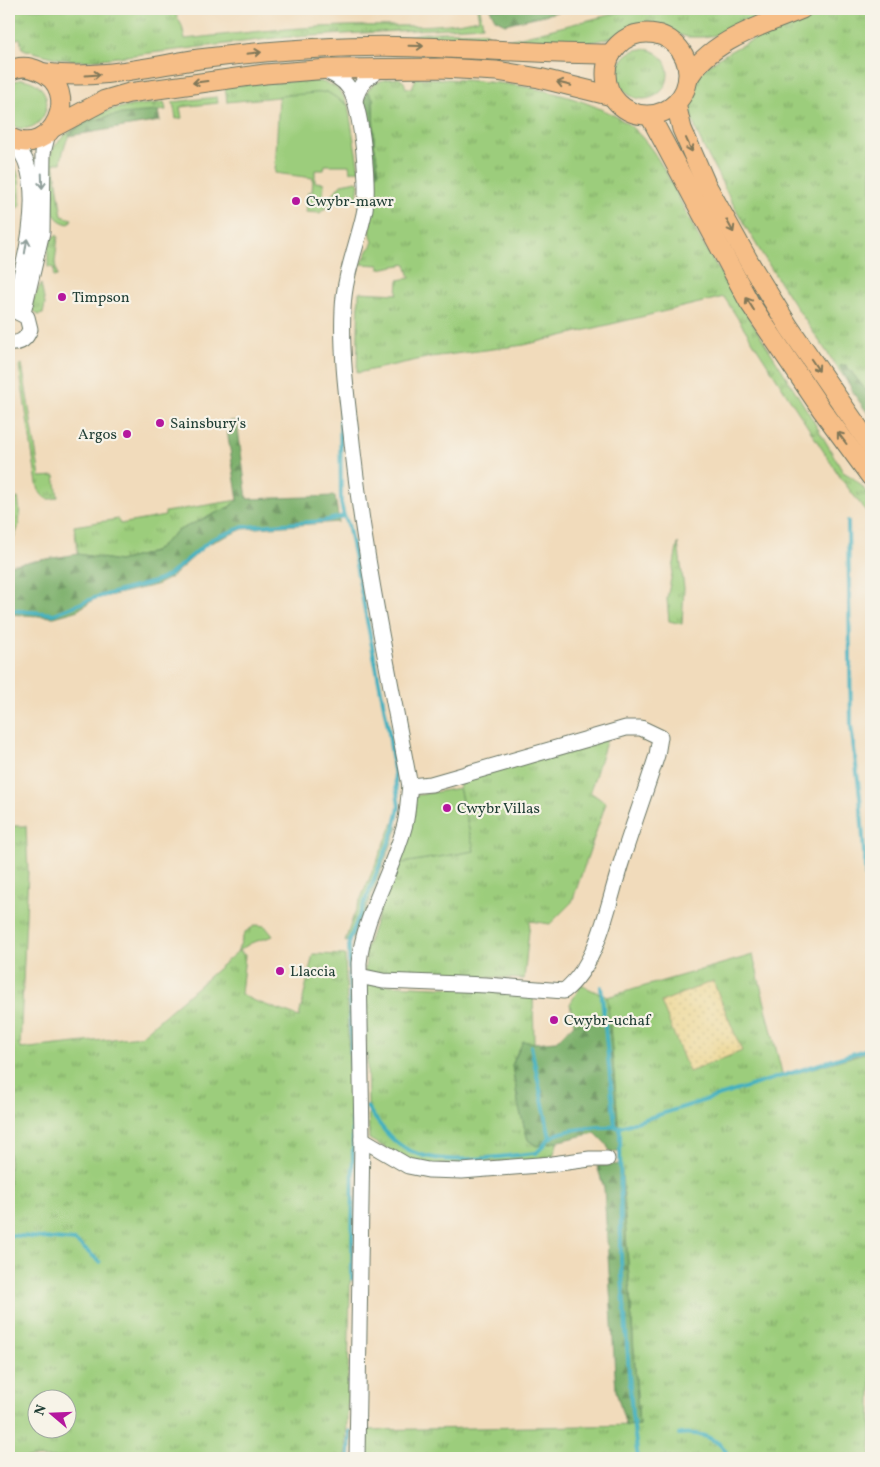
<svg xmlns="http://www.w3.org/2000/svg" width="880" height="1467" font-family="Vollkorn,serif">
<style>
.grass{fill:url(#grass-tufts);stroke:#5e8558;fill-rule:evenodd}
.forest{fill:url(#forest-firs);stroke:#4e7650}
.sand{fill:url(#sand-dots);stroke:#868c69}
.garden{fill:#9ccd7c;stroke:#5e8558}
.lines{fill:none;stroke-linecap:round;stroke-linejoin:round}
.stream{stroke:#42b0bf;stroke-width:4}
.minor-casing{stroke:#687463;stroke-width:17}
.major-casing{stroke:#687463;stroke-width:21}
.minor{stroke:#fff;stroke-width:15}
.major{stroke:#f6be87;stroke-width:19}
.oneway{stroke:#807759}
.oneway2{stroke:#8f9e9a}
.poi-dot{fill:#b5179e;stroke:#f7f3e8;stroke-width:2}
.labels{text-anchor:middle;stroke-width:4.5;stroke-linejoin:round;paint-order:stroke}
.poi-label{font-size:15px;fill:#1f3d34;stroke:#f7f3e8;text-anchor:start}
</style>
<defs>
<pattern id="grass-tufts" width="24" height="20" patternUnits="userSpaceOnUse" patternTransform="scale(1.25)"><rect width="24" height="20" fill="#9ccd7c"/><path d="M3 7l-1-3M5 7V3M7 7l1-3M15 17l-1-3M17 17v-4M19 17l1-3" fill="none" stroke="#7fa866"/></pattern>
<pattern id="forest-firs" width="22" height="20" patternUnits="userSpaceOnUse" patternTransform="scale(1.25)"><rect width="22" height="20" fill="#7db06c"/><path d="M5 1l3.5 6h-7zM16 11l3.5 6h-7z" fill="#66905a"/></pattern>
<pattern id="sand-dots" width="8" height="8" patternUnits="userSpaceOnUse" patternTransform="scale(1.25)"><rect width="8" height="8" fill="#eeda9e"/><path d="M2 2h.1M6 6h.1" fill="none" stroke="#ccbc89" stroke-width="1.8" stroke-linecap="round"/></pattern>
</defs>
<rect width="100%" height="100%" fill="#f7f3e8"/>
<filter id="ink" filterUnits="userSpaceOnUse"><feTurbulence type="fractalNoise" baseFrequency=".02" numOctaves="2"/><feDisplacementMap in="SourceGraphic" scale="10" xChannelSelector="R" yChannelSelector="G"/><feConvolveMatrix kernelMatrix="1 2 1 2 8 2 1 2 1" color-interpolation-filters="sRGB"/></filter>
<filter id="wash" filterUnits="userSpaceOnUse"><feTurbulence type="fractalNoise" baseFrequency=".0096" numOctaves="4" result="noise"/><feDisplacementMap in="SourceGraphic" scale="20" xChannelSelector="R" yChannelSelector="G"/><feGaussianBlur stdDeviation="1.12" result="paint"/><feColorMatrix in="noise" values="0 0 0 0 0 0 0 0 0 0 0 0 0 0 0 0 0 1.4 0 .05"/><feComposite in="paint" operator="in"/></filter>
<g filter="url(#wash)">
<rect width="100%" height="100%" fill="#f1dbbb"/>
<!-- grass -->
<g class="grass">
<path d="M 9,9 L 173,9 L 182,26 L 185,39 C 240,33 294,27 349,26 C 392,25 436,29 479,19 L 477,9 L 480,9 L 483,26 L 276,38 L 84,61 L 60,59 L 26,50 L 22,48 L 20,38 L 9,41 Z"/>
<path d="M 633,9 L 779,9 L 717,35 L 702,37 L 688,37 L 642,26 L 606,39 L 569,47 L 407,38 C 415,30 471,32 486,32 L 491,40 L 509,40 Z"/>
<path d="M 829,9 L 871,9 L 871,397 L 846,365 L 840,366 L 848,383 C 801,314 753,247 716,171 C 707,153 694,132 691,112 C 689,100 690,89 696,79 C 713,50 797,22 829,9 Z"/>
<circle cx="643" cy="74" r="25"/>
<path d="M 399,78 L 404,82 L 406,88 L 412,88 L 416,78 C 485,80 557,84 619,118 C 656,140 674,190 693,226 C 699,239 707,250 714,262 C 757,332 803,400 843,472 C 864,483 871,495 871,518 L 842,480 L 724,297 L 524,345 L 431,357 L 357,373 L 359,292 L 397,294 L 398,280 L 410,278 L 406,264 L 379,269 L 379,265 L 361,264 L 373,242 C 365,220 376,198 374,175 L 379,172 L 374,143 L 373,98 L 367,91 C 376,80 385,79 399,78 Z"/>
<path d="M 309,80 C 331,83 338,84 348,105 L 327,92 L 227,102 L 225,86 Z"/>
<polygon points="217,97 218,103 180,107 182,118 176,119 173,102"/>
<path d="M 164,102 L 166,110 C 140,114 98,115 76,128 C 67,133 62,153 61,163 L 54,163 L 62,216 L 72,219 L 69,224 C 56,222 50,211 50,199 C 50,185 47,167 51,154 C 57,135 90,117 108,111 C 125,105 146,105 164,102 Z"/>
<path d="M 9,157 C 21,171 20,189 20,206 L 9,213 Z"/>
<path d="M 56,235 L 58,236 L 55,262 L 57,276 L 53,277 L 54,268 L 48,267 C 48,255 46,241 56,235 Z"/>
<polygon points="41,284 45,304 43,314 38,315 32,309 32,302"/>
<path d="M 22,364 L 40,477 L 55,476 L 58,497 C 45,503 40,495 37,484 L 19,366 Z"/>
<path d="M 18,498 C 21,516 21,530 9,544 L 9,500 Z"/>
<polygon points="238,500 229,507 177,531 154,552 119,561 78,554 74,526 118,519 120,524 165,516 165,512"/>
<polygon points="678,543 684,588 682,624 669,621 667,599"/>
<polygon points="607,739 590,792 606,803 572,902 550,924 530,921 524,979 365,972 366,949 396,864 474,851 459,788 462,780"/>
<polygon points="393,823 398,827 363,917 354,937 345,942 353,917"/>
<path d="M 9,826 L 26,826 L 28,872 L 20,1049 L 141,1036 L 237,952 L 245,932 L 256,925 L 265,926 L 273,936 L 251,943 L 238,951 L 245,955 L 241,994 L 252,1000 L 299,1017 L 313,954 L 345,955 L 353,1168 L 346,1458 L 9,1458 ZM 38,1400 L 68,1400 L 68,1430 L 38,1430 Z"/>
<polygon points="753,955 783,1077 871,1051 871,1458 366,1458 366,1430 639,1425 619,1128 607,997"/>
<polygon points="365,984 533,991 534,1043 518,1050 512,1066 519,1108 528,1140 537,1146 558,1141 552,1159 418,1166 369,1139"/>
</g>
<!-- forest -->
<g class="forest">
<polygon points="490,9 570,9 505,24 495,19"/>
<polygon points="367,91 373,98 374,143 379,172 374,175 371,172 361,108"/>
<path d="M 158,111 L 160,121 L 69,136 C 84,114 133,113 158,111 Z"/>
<polygon points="846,365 871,397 871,418 854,394 840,366"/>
<polygon points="230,421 237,421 247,499 335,496 339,522 243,529 208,544 170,578 156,585 95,599 76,611 54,617 9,614 9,565 78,554 119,561 154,552 177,531 229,507 238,500 227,430"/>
<polygon points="589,1021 610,1025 620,1150 611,1153 606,1144 595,1133 537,1146 528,1140 519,1108 512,1065 523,1041 534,1043 556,1041 574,1024"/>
<polygon points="621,1164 639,1425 626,1426 616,1391 604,1188 597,1166"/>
</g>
<!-- sand -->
<polygon class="sand" points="713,981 742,1051 689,1072 661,1002"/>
<!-- garden -->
<g class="garden">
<path d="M 22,79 C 67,86 43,145 9,124 L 9,83 Z"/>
<polygon points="327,92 348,105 359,170 350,172 349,165 325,165 324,170 315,170 315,182 324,183 323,200 329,199 341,184 357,181 359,183 357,199 331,203 320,213 306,212 308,192 312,192 313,178 275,173 279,96"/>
<polygon points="459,788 474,851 396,864 413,796"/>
<polygon points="581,985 607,997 610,1025 589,1021 574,1024 570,1004"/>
</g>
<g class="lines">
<!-- stream -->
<g class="stream">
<polyline points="340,401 341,503 344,516"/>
<polyline points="848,521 851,726 860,796 866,881 871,879"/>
<polyline points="9,610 54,614 94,598 154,582 168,576 212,539 243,527 324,521 344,516 348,524 388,727 399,807 394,830 349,941 353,1142 352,1279"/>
<polyline points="601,987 615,1126"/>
<polyline points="531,1046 550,1138"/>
<polyline points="9,1051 11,1051"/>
<path d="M 367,1107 C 377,1121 388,1138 403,1147 C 438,1169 497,1156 536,1153 C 542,1149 545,1142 550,1138 C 564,1128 603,1126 620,1127 L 871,1048"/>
<polyline points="620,1127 621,1261 632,1414 638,1458"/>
<polyline points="9,1235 75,1241 100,1262"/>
<path d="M 679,1434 C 698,1432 717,1437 727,1453 L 725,1458"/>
<polyline points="349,1458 350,1431"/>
<polyline points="806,1458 815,1458"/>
</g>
</g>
</g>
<g filter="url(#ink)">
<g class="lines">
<!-- minor casing -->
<g class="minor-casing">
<g id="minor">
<path d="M 321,69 C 332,74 342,78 349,88 C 362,107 370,191 364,214 C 357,246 344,276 343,309 C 341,350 346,392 351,433 C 363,552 388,669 410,786 C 408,799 408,812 405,824 C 393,872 364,914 359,963 L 362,1139 L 357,1458"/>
<path d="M 355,100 C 359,83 368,77 382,68"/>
<path d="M 12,311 C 23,269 42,204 26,162 C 23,154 16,146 12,139"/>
<polyline points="23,313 42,232 43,153 48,133"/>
<path d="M 9,343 C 20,344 26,340 30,329 L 27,317 L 15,311"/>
<path d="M 359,976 L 383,981 L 486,985 L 564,991 C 600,962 608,902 622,860 C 633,825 646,790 657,755 L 660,737 L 641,728 L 626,728 L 431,784 L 410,786"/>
<polyline points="362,1139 408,1166 428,1170 462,1171 552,1164 590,1159 607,1159"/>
</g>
</g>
<!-- major casing -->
<g class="major-casing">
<g id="major">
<circle cx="647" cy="74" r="41"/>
<path d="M 9,71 C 18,66 29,66 39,71 C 84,89 52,161 9,137"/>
<path d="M 45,73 C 98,80 147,67 199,59 C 240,54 282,50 323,48 C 419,42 515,54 611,54"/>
<path d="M 688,79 C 709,40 764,25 802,9"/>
<polyline points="676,104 682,129 706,184 752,267 789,327 871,446"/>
<polyline points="650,116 749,302 822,410 871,477"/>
<polyline points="54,127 105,100 129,93 265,74 329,69 441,68 497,71 539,78 612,96"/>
</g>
</g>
<!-- minor -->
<use href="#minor" class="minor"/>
<!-- major -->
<use href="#major" class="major"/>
</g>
<!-- one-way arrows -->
<defs><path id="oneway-shaft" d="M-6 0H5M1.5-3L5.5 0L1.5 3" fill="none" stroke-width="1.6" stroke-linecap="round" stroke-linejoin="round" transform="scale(1.25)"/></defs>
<g class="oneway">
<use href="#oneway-shaft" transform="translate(416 46) rotate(1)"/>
<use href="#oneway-shaft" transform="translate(254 53) rotate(-6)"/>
<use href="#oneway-shaft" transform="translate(93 75) rotate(-4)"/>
<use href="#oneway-shaft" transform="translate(200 82) rotate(173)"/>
<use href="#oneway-shaft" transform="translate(564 84) rotate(-166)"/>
<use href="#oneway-shaft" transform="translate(689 145) rotate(66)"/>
<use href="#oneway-shaft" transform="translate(730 226) rotate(61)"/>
<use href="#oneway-shaft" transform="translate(750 304) rotate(-122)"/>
<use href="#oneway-shaft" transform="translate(815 365) rotate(56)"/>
<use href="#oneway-shaft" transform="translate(842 438) rotate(-127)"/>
</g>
<g class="oneway2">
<use href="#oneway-shaft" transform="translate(42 181) rotate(88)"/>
<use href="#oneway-shaft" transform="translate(26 246) rotate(-81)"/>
</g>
</g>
<!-- markers -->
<g class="poi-dot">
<circle cx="296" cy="201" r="5"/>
<circle cx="62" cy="297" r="5"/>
<circle cx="160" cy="423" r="5"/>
<circle cx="127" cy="434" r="5"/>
<circle cx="447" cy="808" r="5"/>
<circle cx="280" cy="971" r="5"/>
<circle cx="554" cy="1020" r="5"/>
</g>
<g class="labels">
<!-- poi labels -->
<g class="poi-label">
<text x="306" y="206">Cwybr-mawr</text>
<text x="72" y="302">Timpson</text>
<text x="170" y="428">Sainsbury's</text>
<text x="117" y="439" text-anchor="end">Argos</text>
<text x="457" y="813">Cwybr Villas</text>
<text x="290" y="976">Llaccia</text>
<text x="564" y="1025">Cwybr-uchaf</text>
</g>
</g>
<!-- margin -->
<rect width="880" height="1467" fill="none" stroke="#f7f3e8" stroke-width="30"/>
<!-- north arrow -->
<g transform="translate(52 1414) rotate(289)"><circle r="24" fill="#f7f3e8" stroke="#a1aaa0"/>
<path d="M0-4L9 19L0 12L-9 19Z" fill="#b5179e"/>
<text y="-8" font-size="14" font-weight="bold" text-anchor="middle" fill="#1f3d34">N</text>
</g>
</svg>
